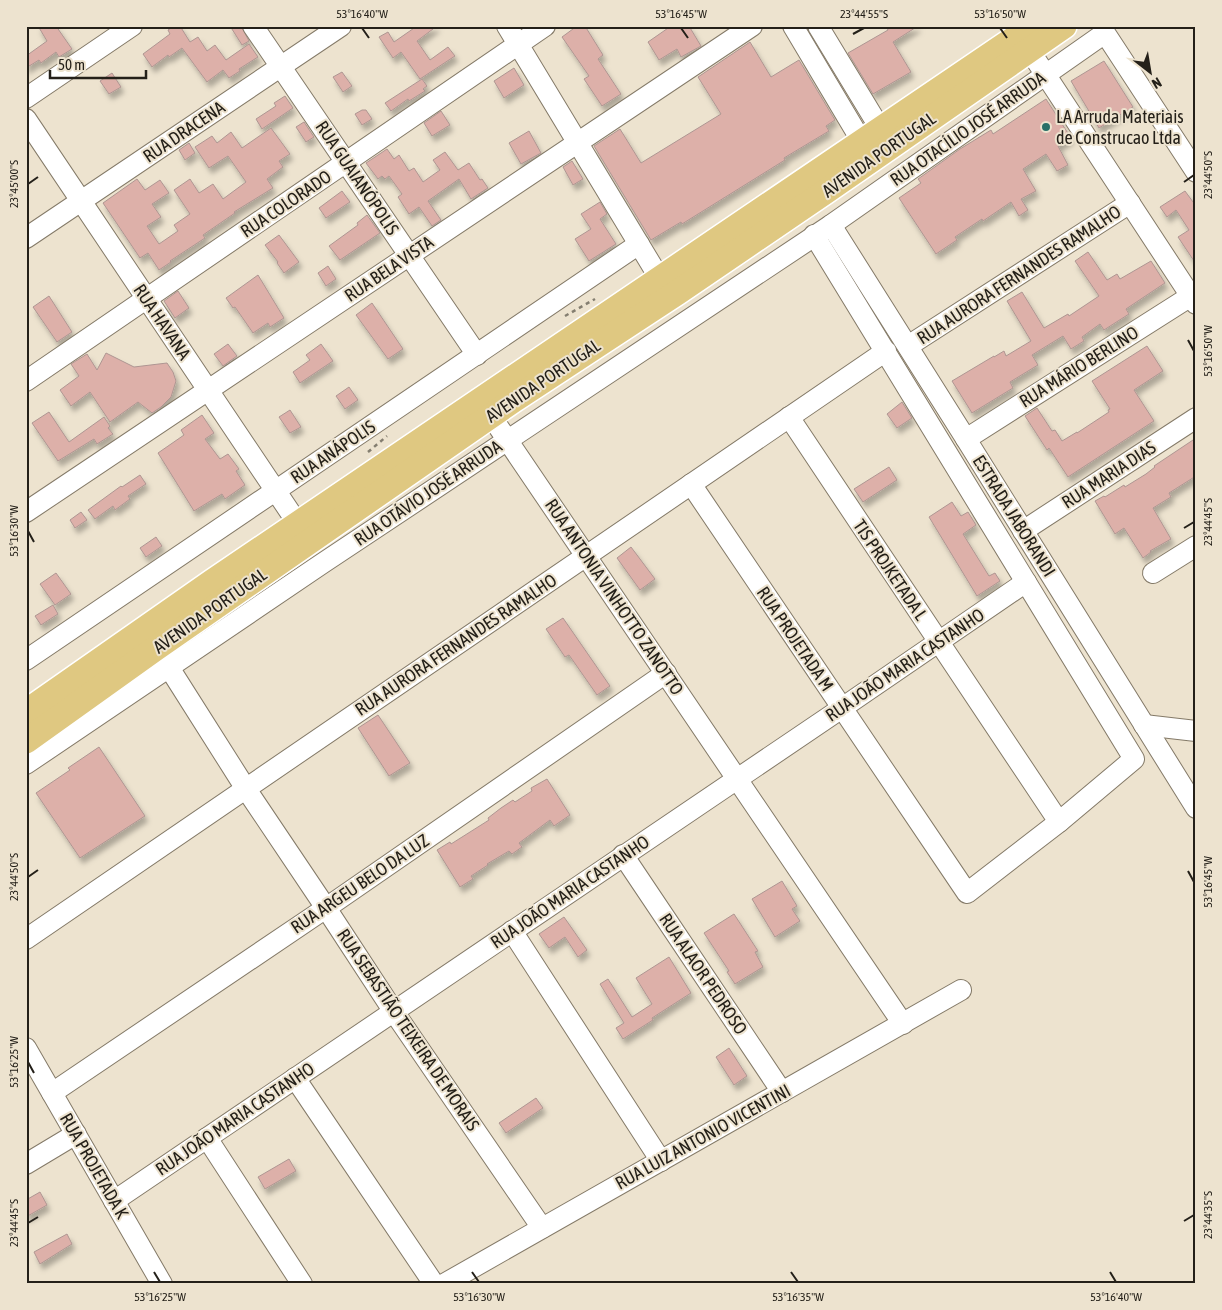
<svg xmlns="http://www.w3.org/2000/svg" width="1222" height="1310" font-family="'Asap Condensed',sans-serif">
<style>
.building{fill:#ddb0a9;stroke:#ae9692;filter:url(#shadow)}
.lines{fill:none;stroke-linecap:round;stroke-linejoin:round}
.minor-casing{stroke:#847a68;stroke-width:22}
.major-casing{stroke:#fff;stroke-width:28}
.path{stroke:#847e70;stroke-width:2.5;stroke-dasharray:4 4;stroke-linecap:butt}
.minor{stroke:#fff;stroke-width:20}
.major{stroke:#dfc881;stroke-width:25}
.ticks{fill:none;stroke:#242019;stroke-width:2}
.poi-dot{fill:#297068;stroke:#ede3cf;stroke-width:2}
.labels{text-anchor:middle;stroke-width:4;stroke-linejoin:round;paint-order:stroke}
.poi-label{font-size:18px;fill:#242019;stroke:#ede3cf;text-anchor:start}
.street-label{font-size:18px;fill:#242019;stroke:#ede3cf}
.neatline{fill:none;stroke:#242019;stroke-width:2}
.ticks-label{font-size:12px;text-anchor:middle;fill:#242019}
</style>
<defs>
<filter id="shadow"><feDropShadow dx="3" dy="5.5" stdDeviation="2.5" flood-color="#0004"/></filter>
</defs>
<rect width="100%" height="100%" fill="#ede3cf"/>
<!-- building -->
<g class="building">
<polygon points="38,26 56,26 72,49 59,57 56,52 41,63 39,60 26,68 26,56 47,41"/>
<polygon points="174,26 180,26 190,42 198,37 207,51 215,45 226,60 249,44 258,57 239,69 240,71 229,78 223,70 207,82 182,48 169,57 168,55 152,67 143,54 170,34 168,30"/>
<polygon points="230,26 241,26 249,41 242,45"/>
<polygon points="417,26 437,26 417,41 430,60 448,47 455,56 420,79 401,52 393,58 379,37 388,32 394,42"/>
<polygon points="577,26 585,26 603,55 598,59 621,94 602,106 584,79 589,76 562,37"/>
<polygon points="671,26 689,26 701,46 681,57 677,49 659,60 648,42"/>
<polygon points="886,26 918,26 893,42 911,72 873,94 848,53 888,30"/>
<polygon points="750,42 771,77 799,60 835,120 826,126 829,131 784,158 785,160 682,224 681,222 651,240 594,146 620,129 641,163 721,114 698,77"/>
<polygon points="1104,61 1133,107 1099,128 1071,81"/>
<polygon points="514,68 524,85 504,98 494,81"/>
<polygon points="342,72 352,86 343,92 333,77"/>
<polygon points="112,73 121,87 109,94 100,81"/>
<polygon points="422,79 427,86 423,89 425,91 409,101 408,99 391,111 385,103"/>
<polygon points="285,96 293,108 262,129 256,119 276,106 274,103"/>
<polygon points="1046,99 1071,138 1058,146 1068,165 1057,171 1046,154 1023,169 1036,191 1021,199 1028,210 1019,216 1011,202 983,221 982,219 955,237 957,240 936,254 899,198 921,183 918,179 960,149 991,130 993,134"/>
<polygon points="362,110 366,110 372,119 362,125 355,114"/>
<polygon points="441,111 450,125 432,136 424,123"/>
<polygon points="304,122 314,137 306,142 296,127"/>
<polygon points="271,128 290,154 279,161 283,167 267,179 273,188 234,212 235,213 203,235 205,238 170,261 171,262 159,270 148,253 140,258 103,203 137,179 145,190 160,180 169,193 152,204 161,217 147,226 159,244 178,231 174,225 190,214 174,190 190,179 199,193 213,184 223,199 246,182 228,156 209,168 195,147 212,136 217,143 231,132 242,148"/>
<polygon points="529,131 541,153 521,164 509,143"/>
<polygon points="189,143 195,153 185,160 179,150"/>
<polygon points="387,149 394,159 399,155 409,171 414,168 423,182 440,170 433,160 445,152 458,170 469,163 480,180 482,179 488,188 471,199 459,179 428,201 441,220 432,226 419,207 409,214 398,197 402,194 389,176 385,179 382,176 378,179 366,163"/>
<polygon points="572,161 583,179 573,185 563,167"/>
<polygon points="342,191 350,202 326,218 319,208"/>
<polygon points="1185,191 1196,206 1196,264 1178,237 1189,230 1176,210 1167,217 1160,207"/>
<polygon points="600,202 607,214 600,219 616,244 589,261 575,239 591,229 581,214"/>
<polygon points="367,215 380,233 340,260 329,246 358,225 357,223"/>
<polygon points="279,235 299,262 284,273 277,263 278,262 265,245"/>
<polygon points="1088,252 1107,280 1117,274 1120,279 1151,261 1165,283 1126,309 1129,314 1104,330 1100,324 1082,337 1084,341 1071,349 1063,336 1032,355 1038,365 1010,382 1013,388 972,413 952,381 994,356 994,357 1004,351 1006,356 1031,341 1007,301 1022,292 1044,328 1068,314 1069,316 1099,296 1075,261"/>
<polygon points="328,266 336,279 326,286 318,273"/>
<polygon points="258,275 284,318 270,327 268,323 253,333 235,307 233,308 226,298"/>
<polygon points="178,291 189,308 175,318 164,301"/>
<polygon points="49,296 72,332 57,342 33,307"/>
<polygon points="372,303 403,349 388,359 356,315"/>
<polygon points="228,344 237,356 223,366 214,354"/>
<polygon points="321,344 333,361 300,383 293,372 310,360 306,355"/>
<polygon points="1147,346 1163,371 1134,390 1154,421 1068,477 1049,448 1047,450 1025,416 1037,408 1052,431 1055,430 1062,441 1077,432 1077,433 1109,412 1108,410 1110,409 1092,381"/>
<polygon points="106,353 134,367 167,363 173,372 176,381 171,397 161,407 152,413 138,402 110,422 90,392 71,406 60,390 79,376 71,364 87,354 97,370"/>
<polygon points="349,387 358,400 345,409 336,396"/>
<polygon points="902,402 912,418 897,428 887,414"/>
<polygon points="290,410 301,427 290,433 279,417"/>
<polygon points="49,412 69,442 104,417 110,426 108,428 113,434 97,444 94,439 58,461 32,423"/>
<polygon points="202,415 214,433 205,439 220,459 228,454 239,469 236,471 245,485 225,499 222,494 194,511 158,453 184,435 181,430"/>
<polygon points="1196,438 1196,476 1169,493 1171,497 1153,508 1171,539 1150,551 1151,552 1143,558 1124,528 1115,534 1095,501 1104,496 1105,497 1124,485 1125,487 1146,474 1155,467 1154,466"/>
<polygon points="889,467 897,480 863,502 854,489"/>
<polygon points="140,475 146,484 128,496 130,499 115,510 113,506 95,519 88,510 121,486 122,487"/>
<polygon points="952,502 961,516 968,512 976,525 963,534 989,576 995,573 1000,581 977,596 929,517"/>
<polygon points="81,512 87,520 75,528 70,520"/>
<polygon points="156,537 162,546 146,557 140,548"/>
<polygon points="631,547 655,579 640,590 617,558"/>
<polygon points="56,573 71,594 55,605 40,584"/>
<polygon points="53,605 58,614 41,625 35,616"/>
<polygon points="563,618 610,686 597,695 569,655 565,657 546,629"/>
<polygon points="378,715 410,763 389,776 358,728"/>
<polygon points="99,747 145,816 80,858 36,793 70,770 68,768"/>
<polygon points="547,779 570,815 554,826 550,820 519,843 522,847 512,854 509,851 487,864 488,865 471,876 473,879 460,887 437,850 450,842 451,844 489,820 488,818 501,808 513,800 515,802 532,791 531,788"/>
<polygon points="782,881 797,906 792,909 800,921 775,937 752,899"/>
<polygon points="734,914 758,951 755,952 763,967 735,984 727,972 729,971 704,933"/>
<polygon points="564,917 587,950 578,957 565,937 549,948 539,934"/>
<polygon points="669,957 691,993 652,1018 653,1020 623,1039 616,1028 624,1023 600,984 608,979 632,1017 652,1004 636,978"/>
<polygon points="729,1048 747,1076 734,1085 716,1057"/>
<polygon points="536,1098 543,1108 506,1133 499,1123"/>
<polygon points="289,1159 296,1171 265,1189 258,1177"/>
<polygon points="40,1192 47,1205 26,1217 26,1200"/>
<polygon points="67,1234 72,1244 40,1264 34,1252"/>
</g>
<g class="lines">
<!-- minor casing -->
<g class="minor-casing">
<g id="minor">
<polyline points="253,26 477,355"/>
<polyline points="507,26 660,279"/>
<polyline points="793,26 862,142"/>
<polyline points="818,26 881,130"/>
<polyline points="1030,51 1196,304"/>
<polyline points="26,98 132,26"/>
<polyline points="26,119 298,524"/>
<polyline points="831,225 966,439 1196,808"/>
<polyline points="26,238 341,26"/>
<polyline points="908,346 1130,203"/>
<polyline points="26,381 545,26"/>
<polyline points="491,416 903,1024"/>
<polyline points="789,417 1059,822"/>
<polyline points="966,439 1191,296"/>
<polyline points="691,484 967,893 1059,822 1134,759 814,235"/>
<polyline points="26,512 752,26"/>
<polyline points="1023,531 1196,418"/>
<polyline points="1153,573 1196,546"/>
<polyline points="163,658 246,789 326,908 394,1012 542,1228"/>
<polyline points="26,660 639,244"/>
<polyline points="1144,725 1196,731"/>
<polyline points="26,764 323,563 831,225 1105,33 1196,172"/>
<polyline points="623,855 782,1092"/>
<polyline points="512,931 661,1161"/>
<polyline points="26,939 886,351"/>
<polyline points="26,1048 162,1284"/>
<polyline points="295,1078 434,1284"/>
<polyline points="52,1093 326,908 666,673"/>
<polyline points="207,1138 302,1284"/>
<polyline points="26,1164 76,1134"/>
<polyline points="114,1201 842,708 1026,582"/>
<polyline points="444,1284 961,990"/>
</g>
</g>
<!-- major casing -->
<g class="major-casing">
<g id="major">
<polyline points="26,712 212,582 1033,26"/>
<polyline points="26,741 156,648 515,399 678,292 825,192 1064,26"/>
</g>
</g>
<!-- path -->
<g class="path">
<polyline points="565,316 595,299"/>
<polyline points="368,452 387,436"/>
</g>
<!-- minor -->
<use href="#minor" class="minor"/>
<!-- major -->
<use href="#major" class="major"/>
</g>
<!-- ticks -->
<path class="ticks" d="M 362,28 L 369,38M 681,28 L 688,38M 1000,28 L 1007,38M 853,34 L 864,28M 1184,182 L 1194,175M 28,184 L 38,177M 1188,340 L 1194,351M 1184,528 L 1194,522M 28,531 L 34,542M 1188,871 L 1194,882M 28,877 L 38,870M 28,1062 L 34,1073M 1184,1221 L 1194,1215M 28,1223 L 38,1217M 154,1272 L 160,1282M 472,1272 L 479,1282M 791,1272 L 798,1282M 1110,1272 L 1116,1282"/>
<!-- markers -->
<circle class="poi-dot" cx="1046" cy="127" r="5"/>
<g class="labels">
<!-- poi labels -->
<g class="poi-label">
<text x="1056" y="123">LA Arruda Materiais<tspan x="1056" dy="21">de Construcao Ltda</tspan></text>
</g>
<!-- street labels -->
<g class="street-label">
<text transform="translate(968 129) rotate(-35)" y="6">RUA OTACÍLIO JOSÉ ARRUDA</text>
<text transform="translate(184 132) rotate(-34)" y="6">RUA DRACENA</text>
<text transform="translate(879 155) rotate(-35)" y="6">AVENIDA PORTUGAL</text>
<text transform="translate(357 178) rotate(56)" y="6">RUA GUAIANÓPOLIS</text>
<text transform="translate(286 204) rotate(-34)" y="6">RUA COLORADO</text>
<text transform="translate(389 269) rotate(-34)" y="6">RUA BELA VISTA</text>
<text transform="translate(1019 275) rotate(-33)" y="6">RUA AURORA FERNANDES RAMALHO</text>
<text transform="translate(162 322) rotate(56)" y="6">RUA HAVANA</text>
<text transform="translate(1079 367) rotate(-32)" y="6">RUA MÁRIO BERLINO</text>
<text transform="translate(543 381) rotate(-34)" y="6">AVENIDA PORTUGAL</text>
<text transform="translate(333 452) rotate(-34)" y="6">RUA ANÁPOLIS</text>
<text transform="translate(1109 475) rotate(-33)" y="6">RUA MARIA DIAS</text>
<text transform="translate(428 493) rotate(-34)" y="6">RUA OTÁVIO JOSÉ ARRUDA</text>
<text transform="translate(1014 516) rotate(58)" y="6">ESTRADA JABORANDI</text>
<text transform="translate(890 570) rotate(56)" y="6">TIS PROJKETADA L</text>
<text transform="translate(614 597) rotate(56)" y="6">RUA ANTONIA VINHOTTO ZANOTTO</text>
<text transform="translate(210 611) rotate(-35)" y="6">AVENIDA PORTUGAL</text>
<text transform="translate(795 639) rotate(56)" y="6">RUA PROJETADA M</text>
<text transform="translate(456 645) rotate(-34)" y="6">RUA AURORA FERNANDES RAMALHO</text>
<text transform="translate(905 665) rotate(-34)" y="6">RUA JOÃO MARIA CASTANHO</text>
<text transform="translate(360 884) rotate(-34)" y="6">RUA ARGEU BELO DA LUZ</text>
<text transform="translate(570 892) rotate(-34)" y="6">RUA JOÃO MARIA CASTANHO</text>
<text transform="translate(703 974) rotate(56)" y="6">RUA ALAOR PEDROSO</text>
<text transform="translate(408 1030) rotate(56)" y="6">RUA SEBASTIÃO TEIXEIRA DE MORAIS</text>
<text transform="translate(235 1119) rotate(-34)" y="6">RUA JOÃO MARIA CASTANHO</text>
<text transform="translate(703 1137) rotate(-29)" y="6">RUA LUIZ ANTONIO VICENTINI</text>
<text transform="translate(94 1166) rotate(60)" y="6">RUA PROJETADA K</text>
</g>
</g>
<!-- border -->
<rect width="1222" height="1310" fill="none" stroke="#ede3cf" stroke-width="55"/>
<!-- north arrow -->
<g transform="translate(1150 72) rotate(149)" stroke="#ede3cf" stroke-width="4" paint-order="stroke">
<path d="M0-4L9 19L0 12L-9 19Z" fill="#242019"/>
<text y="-8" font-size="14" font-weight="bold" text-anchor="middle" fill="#242019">N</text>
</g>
<!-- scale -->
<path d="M50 70v8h96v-8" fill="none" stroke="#242019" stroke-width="2.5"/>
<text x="58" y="70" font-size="15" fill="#242019" stroke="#ede3cf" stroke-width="4" paint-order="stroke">50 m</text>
<rect x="28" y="28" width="1166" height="1254" class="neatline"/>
<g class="ticks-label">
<text x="362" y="18">53°16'40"W</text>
<text x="681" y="18">53°16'45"W</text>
<text x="864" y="18">23°44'55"S</text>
<text x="1000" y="18">53°16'50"W</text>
<text transform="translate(1208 175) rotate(-90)" y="4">23°44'50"S</text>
<text transform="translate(14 184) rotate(-90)" y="4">23°45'00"S</text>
<text transform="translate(1208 351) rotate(-90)" y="4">53°16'50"W</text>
<text transform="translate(1208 522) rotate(-90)" y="4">23°44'45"S</text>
<text transform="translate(14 531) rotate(-90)" y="4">53°16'30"W</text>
<text transform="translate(14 877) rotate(-90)" y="4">23°44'50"S</text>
<text transform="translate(1208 882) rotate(-90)" y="4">53°16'45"W</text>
<text transform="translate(14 1062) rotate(-90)" y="4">53°16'25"W</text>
<text transform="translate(1208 1215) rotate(-90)" y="4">23°44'35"S</text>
<text transform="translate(14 1223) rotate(-90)" y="4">23°44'45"S</text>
<text x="160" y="1301">53°16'25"W</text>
<text x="479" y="1301">53°16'30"W</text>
<text x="798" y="1301">53°16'35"W</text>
<text x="1116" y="1301">53°16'40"W</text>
</g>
</svg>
